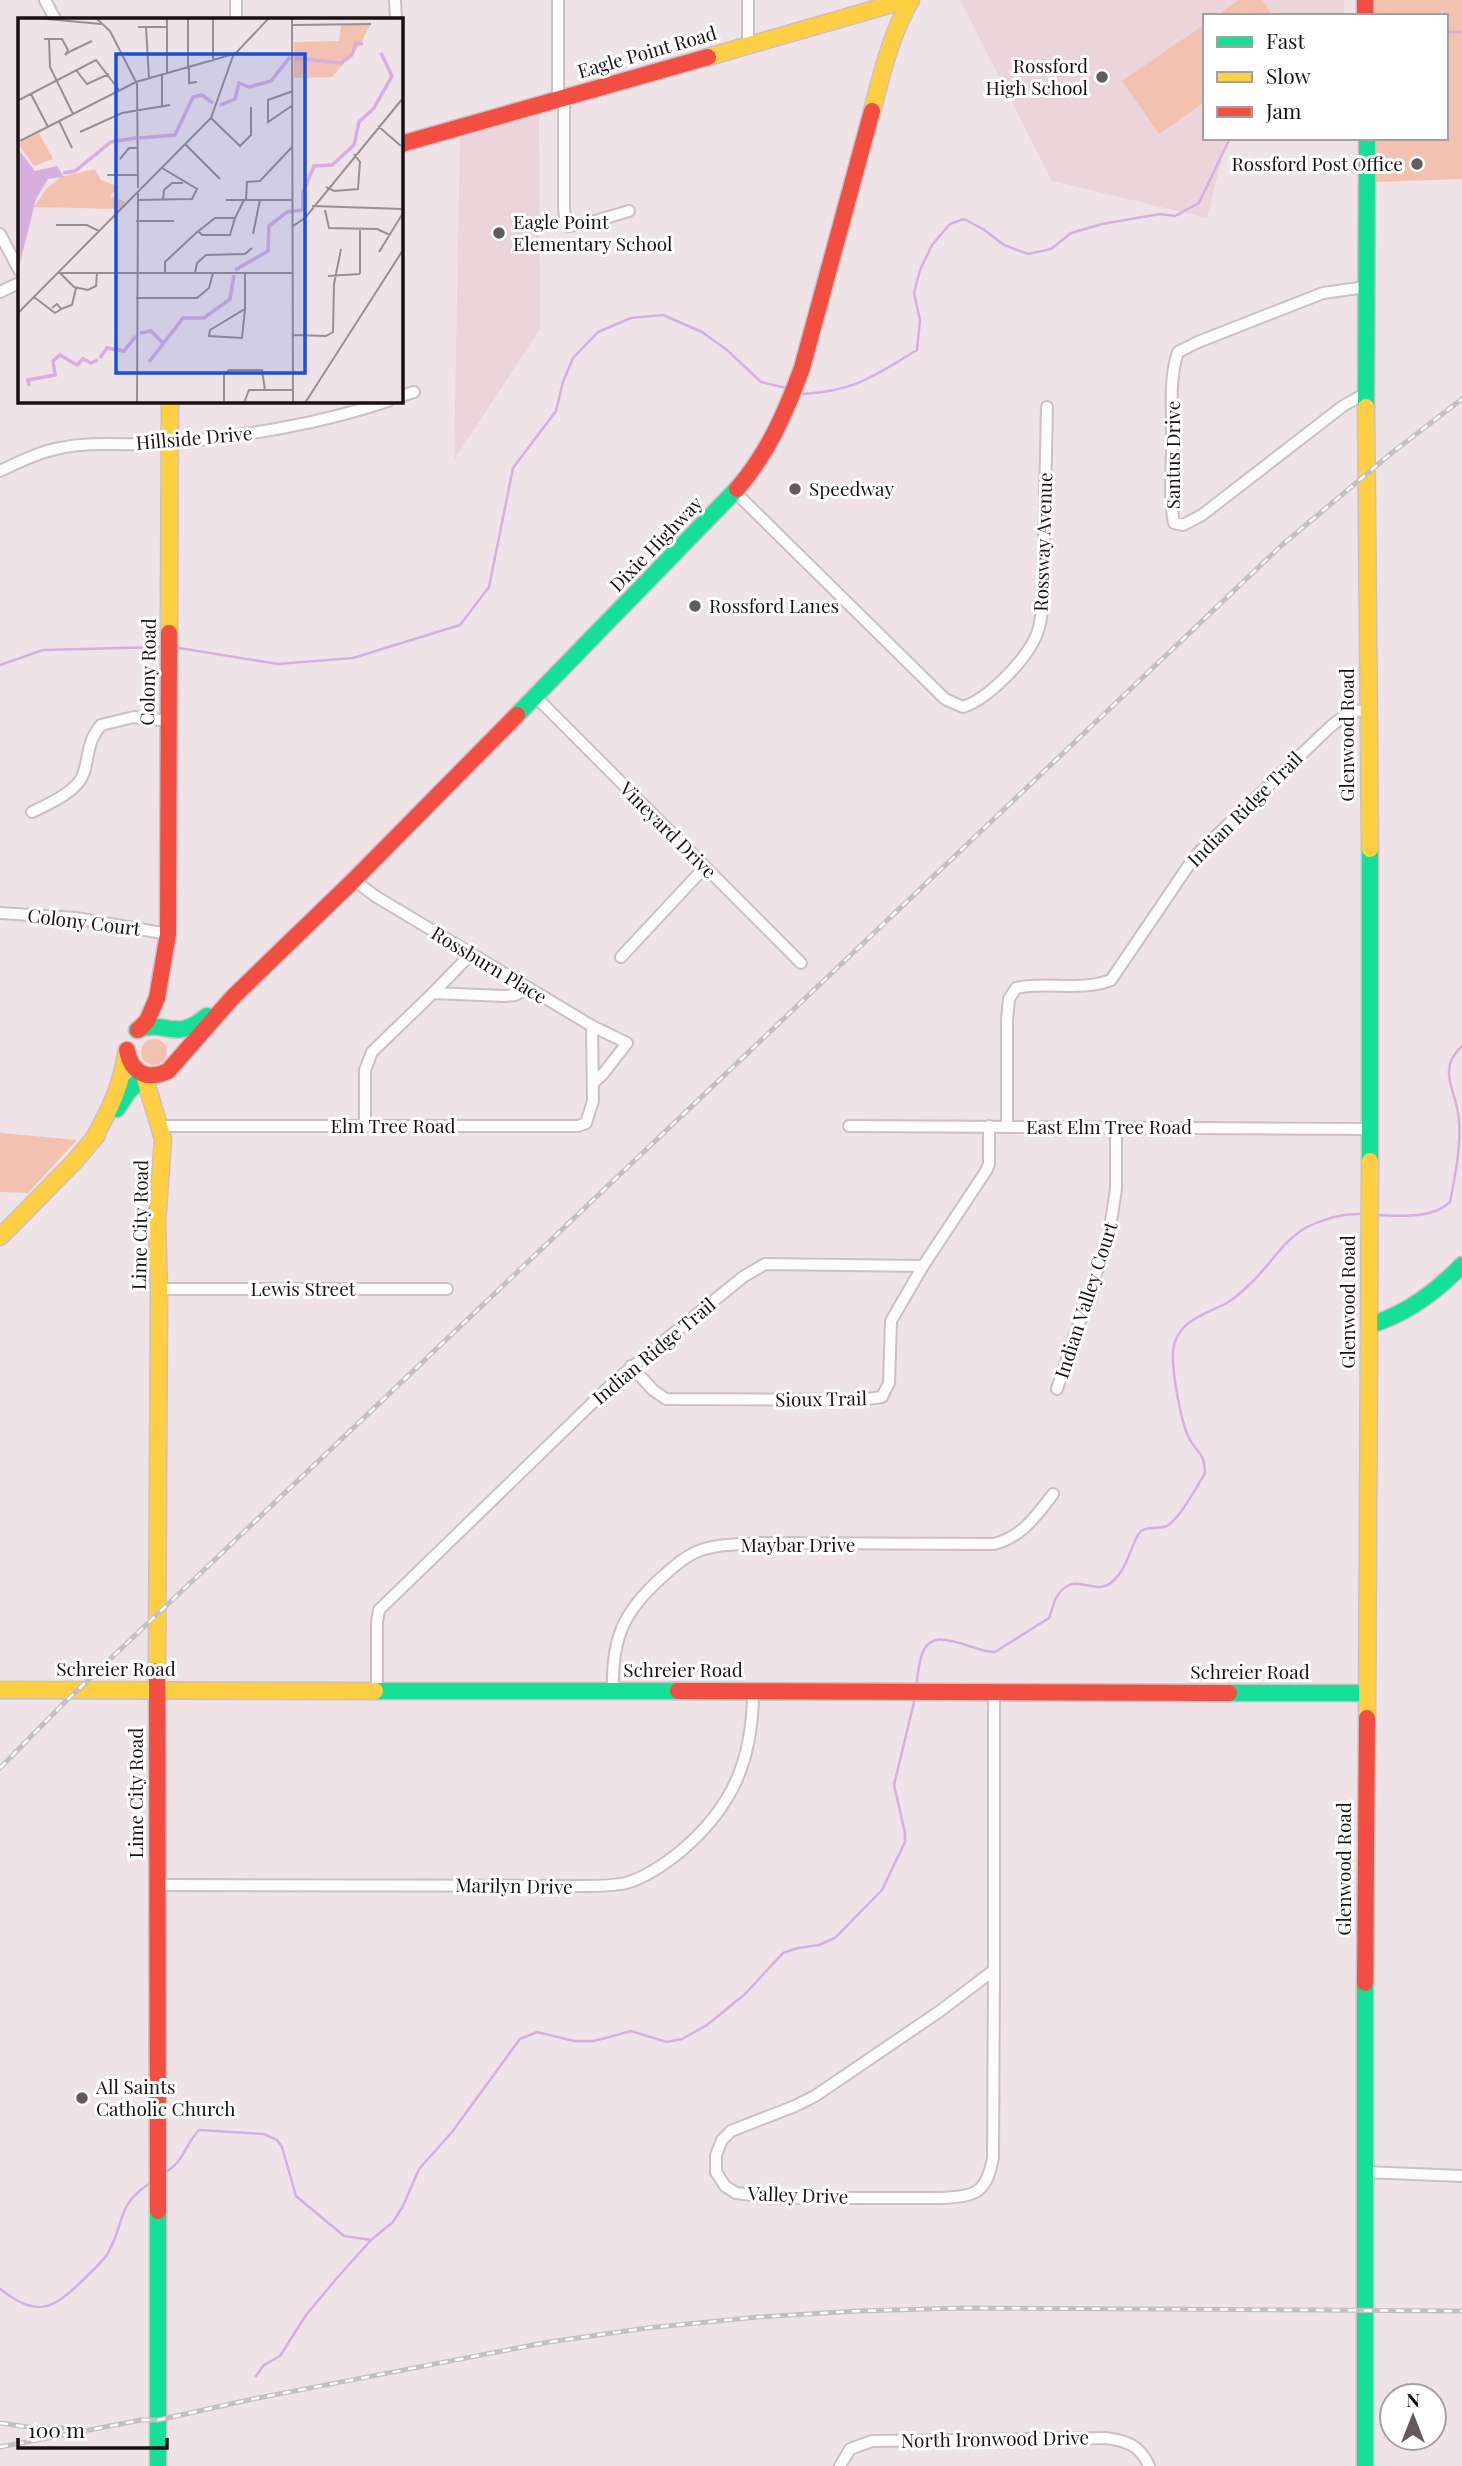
<svg xmlns="http://www.w3.org/2000/svg" width="1462" height="2466" font-family="'Playfair Display',serif">
<style>
.built{fill:#ebd4da}
.green{fill:#f3c1b0}
.lines{fill:none;stroke-linecap:round;stroke-linejoin:round}
.stream{stroke:#d6afe0;stroke-width:2.5}
.street-casing{stroke:#cbc0c3;stroke-width:14}
.fast-casing{stroke:#cbc0c3;stroke-width:19}
.slow-casing{stroke:#cbc0c3;stroke-width:19}
.jam-casing{stroke:#cbc0c3;stroke-width:19}
.street{stroke:#fdfbfb;stroke-width:10}
.fast{stroke:#16e098;stroke-width:16}
.slow{stroke:#ffcf43;stroke-width:16}
.jam{stroke:#f24e42;stroke-width:16}
.rail-casing{stroke:#c4c0c2;stroke-width:5}
.rail{stroke:#fff;stroke-width:2.5;stroke-dasharray:8;stroke-linecap:butt}
.poi-dot{fill:#645a5d;stroke:#fff;stroke-width:2.5}
.labels{text-anchor:middle;stroke-width:6;stroke-linejoin:round;paint-order:stroke}
.street-label{font-size:19px;fill:#191113;stroke:#fff}
.poi-label{font-size:19px;fill:#191113;stroke:#fff;text-anchor:start}
.inset-river{fill:none;stroke:#d6afe0;stroke-width:3.5}
.inset-road{fill:none;stroke:#9a8f92;stroke-width:2}
.view{fill:#1d4ed8;fill-opacity:0.15;stroke:#1d4ed8;stroke-width:3.5}
.inset-edge{fill:none;stroke:#191113;stroke-width:3.5}
</style>
<rect width="100%" height="100%" fill="#f0e3e7"/>
<!-- built -->
<g class="built">
<polygon points="960,0 1344,0 1344,16 1205,16 1205,138 1227,138 1207,218 1052,181"/>
<polygon points="539,113 540,329 454,460 460,136"/>
</g>
<!-- green -->
<g class="green">
<polygon points="1239,0 1262,0 1273,16 1216,16"/>
<polygon points="1374,0 1462,0 1462,179 1375,182 1374,138 1446,138 1446,16 1374,16"/>
<polygon points="1205,24 1205,102 1159,134 1122,81"/>
<circle cx="154" cy="1052" r="13"/>
<polygon points="0,1132 1,1133 77,1140 28,1193 0,1192"/>
</g>
<g class="lines">
<!-- stream -->
<g class="stream">
<polyline points="1446,32 1462,32"/>
<path d="M 803,394 C 855,391 874,376 917,350 L 920,320 L 914,293 L 920,270 L 932,245 L 950,224 L 964,219 L 983,229 L 1004,245 L 1028,254 L 1051,249 L 1071,233 L 1102,224 L 1160,214 L 1175,216 L 1199,203 L 1230,138"/>
<polyline points="179,648 278,664 353,658 460,625 489,587 513,468 556,411 563,382 573,358 598,332 631,318 663,315 702,332 727,350 761,382 786,388"/>
<polyline points="0,665 43,650 161,647"/>
<path d="M 1377,1215 C 1399,1216 1433,1219 1450,1202 C 1455,1177 1461,1147 1459,1121 C 1458,1092 1435,1071 1462,1046"/>
<path d="M 916,1688 C 921,1647 923,1629 969,1646 C 978,1649 985,1652 995,1652 L 1049,1618 C 1052,1611 1053,1604 1056,1598 C 1074,1567 1093,1598 1112,1582 C 1127,1569 1129,1551 1138,1535 C 1144,1524 1158,1530 1167,1526 C 1179,1520 1198,1485 1205,1473 C 1204,1449 1196,1454 1188,1436 C 1180,1418 1172,1371 1173,1352 C 1175,1322 1203,1315 1225,1304 C 1234,1299 1243,1291 1250,1284 C 1269,1267 1283,1240 1307,1227 C 1325,1218 1343,1213 1363,1214"/>
<path d="M 163,2174 C 186,2160 183,2147 199,2130 L 264,2134 L 277,2140 L 282,2147 L 296,2196 L 344,2236 L 371,2240"/>
<path d="M 0,2289 C 37,2317 51,2311 83,2280 C 91,2272 102,2263 108,2253 C 126,2221 115,2205 152,2182"/>
<polyline points="256,2376 264,2365 280,2356 306,2315 337,2278 371,2240 393,2222 403,2206 419,2169 452,2132 520,2039 537,2032 574,2041 594,2041 631,2031 667,2042 682,2039 707,2025 745,1994 783,1953 798,1948 819,1945 835,1938 882,1890 905,1842 905,1833 894,1785 915,1698"/>
</g>
<!-- street casing -->
<g class="street-casing">
<g id="street">
<polyline points="45,0 55,19"/>
<polyline points="236,0 236,19"/>
<polyline points="395,0 396,19"/>
<polyline points="748,0 748,44"/>
<polyline points="564,98 564,209 566,224 569,226 585,224 629,211"/>
<polyline points="558,100 558,0"/>
<polyline points="0,234 19,270"/>
<path d="M 1366,287 L 1323,293 L 1198,342 L 1178,352 C 1168,381 1173,416 1172,446 C 1172,471 1169,498 1174,523 L 1183,525 L 1202,515 L 1343,406 L 1366,393"/>
<polyline points="0,292 19,283"/>
<polyline points="401,396 414,392"/>
<path d="M 0,471 C 19,462 39,452 60,448 C 97,440 135,447 173,443 C 248,435 316,425 388,401"/>
<path d="M 735,492 L 945,699 L 963,707 C 988,699 1026,660 1036,636 C 1042,623 1042,607 1043,593 L 1047,407"/>
<polyline points="536,697 801,963"/>
<path d="M 32,812 C 49,804 79,791 84,772 C 90,752 87,742 101,725 L 134,717 L 169,721"/>
<polyline points="354,880 375,896 592,1026 627,1043 603,1074 593,1083"/>
<polyline points="0,913 76,918 168,934"/>
<polyline points="621,957 705,867"/>
<polyline points="433,993 471,954"/>
<polyline points="365,1125 365,1070 372,1052 433,993 504,996 515,995 529,988"/>
<polyline points="159,1126 578,1126 586,1123 593,1101 592,1026"/>
<polyline points="849,1126 1369,1129"/>
<path d="M 1007,1126 L 1007,1020 L 1009,999 L 1016,988 C 1047,981 1081,992 1111,980 L 1195,856 L 1330,727 C 1343,716 1352,711 1369,709"/>
<polyline points="159,1289 447,1289"/>
<polyline points="631,1366 653,1390 666,1399 860,1400 882,1397 889,1383 891,1321 923,1266"/>
<polyline points="1057,1389 1109,1235 1116,1189 1116,1127"/>
<polyline points="377,1691 377,1622 379,1610 615,1381 743,1277 765,1264 923,1266 986,1171 989,1164 989,1126"/>
<path d="M 613,1692 C 611,1640 623,1612 661,1578 C 673,1567 685,1556 701,1550 C 720,1544 740,1544 760,1543 L 994,1544 C 1022,1537 1036,1516 1053,1494"/>
<path d="M 157,1885 L 583,1886 C 598,1886 612,1886 626,1883 C 647,1877 665,1864 681,1851 C 733,1807 753,1759 753,1691"/>
<path d="M 994,1970 L 993,2158 C 986,2194 976,2196 941,2198 L 774,2198 L 736,2193 L 725,2186 L 716,2172 L 716,2155 L 722,2140 L 731,2131 L 795,2106 L 815,2096 L 940,2011 Z"/>
<polyline points="994,1970 994,1691"/>
<polyline points="1364,2172 1462,2176"/>
<path d="M 840,2466 L 850,2449 L 872,2441 L 1106,2438 C 1127,2441 1140,2445 1149,2466"/>
</g>
</g>
<!-- fast casing -->
<g class="fast-casing">
<g id="fast">
<polyline points="1366,407 1367,138"/>
<polyline points="517,715 737,489"/>
<polyline points="1370,849 1370,1161"/>
<path d="M 137,1030 C 165,1018 174,1044 207,1016"/>
<polyline points="117,1109 128,1092 144,1076"/>
<path d="M 1370,1325 C 1407,1314 1436,1292 1462,1265"/>
<polyline points="375,1691 678,1691"/>
<polyline points="1229,1693 1366,1693"/>
<polyline points="158,2211 158,2466"/>
<polyline points="1365,2466 1365,1983"/>
</g>
</g>
<!-- slow casing -->
<g class="slow-casing">
<g id="slow">
<polyline points="708,57 906,0"/>
<path d="M 872,111 C 882,73 891,34 911,0"/>
<polyline points="1366,407 1370,849"/>
<polyline points="169,633 170,401"/>
<polyline points="144,1076 163,1139 157,1222 159,1289 157,1671"/>
<path d="M 92,1141 C 109,1113 122,1085 126,1053"/>
<polyline points="0,1237 74,1162 97,1135"/>
<polyline points="0,1690 375,1691"/>
<polyline points="1367,1718 1370,1161"/>
</g>
</g>
<!-- jam casing -->
<g class="jam-casing">
<g id="jam">
<polyline points="1365,0 1365,16"/>
<polyline points="401,144 708,57"/>
<path d="M 737,489 C 768,453 786,412 802,368 L 872,111"/>
<polyline points="138,1030 147,1021 157,998 168,934 169,633"/>
<path d="M 127,1050 C 131,1073 147,1081 168,1071 L 233,997 L 354,880 L 517,715"/>
<polyline points="157,1671 158,2211"/>
<polyline points="678,1691 1229,1693"/>
<polyline points="1365,1983 1367,1718"/>
</g>
</g>
<!-- street -->
<use href="#street" class="street"/>
<!-- fast -->
<use href="#fast" class="fast"/>
<!-- slow -->
<use href="#slow" class="slow"/>
<!-- jam -->
<use href="#jam" class="jam"/>
<!-- rail casing -->
<g class="rail-casing">
<g id="rail">
<polyline points="0,1768 65,1702 1282,545 1394,451 1462,399"/>
<polyline points="0,2423 35,2428 63,2428"/>
<polyline points="0,2447 141,2420 158,2420 253,2399 549,2342 647,2328 758,2317 858,2311 964,2308 1462,2311"/>
</g>
</g>
<!-- rail -->
<use href="#rail" class="rail"/>
</g>
<!-- markers -->
<g class="poi-dot">
<circle cx="1102" cy="77" r="7"/>
<circle cx="1417" cy="164" r="7"/>
<circle cx="499" cy="233" r="7"/>
<circle cx="795" cy="489" r="7"/>
<circle cx="695" cy="606" r="7"/>
<circle cx="82" cy="2098" r="7"/>
</g>
<g class="labels">
<!-- street labels -->
<g class="street-label">
<text transform="translate(647 52) rotate(-16)" y="7">Eagle Point Road</text>
<text transform="translate(194 438) rotate(-5)" y="7">Hillside Drive</text>
<text transform="translate(1173 455) rotate(-90)" y="7">Santus Drive</text>
<text transform="translate(1043 542) rotate(-88)" y="7">Rossway Avenue</text>
<text transform="translate(656 544) rotate(-46)" y="7">Dixie Highway</text>
<text transform="translate(148 672) rotate(-89)" y="7">Colony Road</text>
<text transform="translate(1347 735) rotate(-90)" y="7">Glenwood Road</text>
<text transform="translate(1245 809) rotate(-45)" y="7">Indian Ridge Trail</text>
<text transform="translate(668 830) rotate(45)" y="7">Vineyard Drive</text>
<text transform="translate(84 922) rotate(7)" y="7">Colony Court</text>
<text transform="translate(489 965) rotate(31)" y="7">Rossburn Place</text>
<text x="393" y="1133">Elm Tree Road</text>
<text x="1109" y="1134">East Elm Tree Road</text>
<text transform="translate(140 1225) rotate(-89)" y="7">Lime City Road</text>
<text x="303" y="1296">Lewis Street</text>
<text transform="translate(1086 1300) rotate(-72)" y="7">Indian Valley Court</text>
<text transform="translate(1348 1302) rotate(-90)" y="7">Glenwood Road</text>
<text transform="translate(654 1351) rotate(-40)" y="7">Indian Ridge Trail</text>
<text transform="translate(821 1399) rotate(-1)" y="7">Sioux Trail</text>
<text x="798" y="1552">Maybar Drive</text>
<text x="116" y="1676">Schreier Road</text>
<text x="683" y="1677">Schreier Road</text>
<text x="1250" y="1679">Schreier Road</text>
<text transform="translate(136 1793) rotate(-90)" y="7">Lime City Road</text>
<text transform="translate(1344 1869) rotate(-90)" y="7">Glenwood Road</text>
<text transform="translate(514 1886) rotate(1)" y="7">Marilyn Drive</text>
<text transform="translate(798 2195) rotate(2)" y="7">Valley Drive</text>
<text transform="translate(995 2439) rotate(-1)" y="7">North Ironwood Drive</text>
</g>
<!-- poi labels -->
<g class="poi-label">
<text x="1088" y="73" text-anchor="end">Rossford<tspan x="1088" dy="22">High School</tspan></text>
<text x="1403" y="171" text-anchor="end">Rossford Post Office</text>
<text x="513" y="229">Eagle Point<tspan x="513" dy="22">Elementary School</tspan></text>
<text x="809" y="496">Speedway</text>
<text x="709" y="613">Rossford Lanes</text>
<text x="96" y="2094">All Saints<tspan x="96" dy="22">Catholic Church</tspan></text>
</g>
</g>
<!-- overview -->
<g transform="translate(18 18)">
<rect width="385" height="385" fill="#f0e3e7"/>
<path d="M 323,7 L 352,7 L 342,27 L 314,59 L 276,60 L 276,24 L 321,23 ZM 21,115 L 35,141 L 16,148 L 0,126 ZM 77,151 L 83,162 L 101,169 L 92,178 L 108,184 L 102,191 L 16,189 L 28,171 L 43,159 Z" fill="#f3c1b0"/>
<path d="M 0,131 L 17,153 L 39,148 L 46,159 L 30,161 L 18,181 L 0,253 Z" fill="#d6afe0"/>
<path class="inset-river" d="M 276,40 L 323,45 L 334,37 L 338,25 L 345,26M 202,87 L 217,81 L 221,65 L 231,69 L 253,63 L 272,39M 121,120 L 157,117 L 175,79 L 184,77 L 195,85M 45,155 L 57,153 L 93,124 L 118,120M 217,252 L 250,233 L 251,208 L 269,194 L 285,192 L 285,174 L 296,148 L 314,147 L 336,127 L 341,104 L 356,90 L 374,58 L 363,35M 122,315 L 133,313 L 146,326M 82,340 L 89,330 L 106,333 L 118,318M 131,344 L 165,300 L 186,300 L 212,281 L 216,257M 11,368 L 10,362 L 37,357 L 35,343 L 42,337 L 59,347 L 65,341 L 73,345 L 80,342"/>
<path class="inset-road" d="M 18,0 L 83,6M 78,0 L 92,13 L 118,64M 149,0 L 149,55M 170,0 L 170,49M 195,0 L 195,42M 274,0 L 275,385M 275,7 L 353,6M 120,9 L 149,9M 128,9 L 131,60M 26,21 L 44,21 L 50,32 L 47,37 L 53,33M 31,21 L 32,49 L 55,96M 53,33 L 74,23M 171,49 L 171,65 L 179,64M 58,52 L 69,66 L 91,56M 119,64 L 120,170M 275,73 L 250,82 L 250,104 L 275,87M 13,76 L 30,109M 1,82 L 78,42 L 101,72M 144,89 L 144,56M 193,100 L 222,128 L 233,117 L 233,89M 41,103 L 54,130M 360,108 L 383,128M 62,114 L 104,95 L 152,87M 2,123 L 118,64 L 216,36M 167,126 L 202,161M 102,141 L 111,130 L 120,130M 89,157 L 120,157M 308,169 L 316,173 L 340,171 L 342,144 L 336,136M 119,182 L 174,181 L 179,171 L 144,150M 145,182 L 146,172 L 154,165 L 165,165M 208,182 L 275,182M 228,182 L 229,164 L 242,163 L 275,128M 294,188 L 385,191M 307,192 L 311,210 L 359,211 L 372,217M 118,203 L 156,203M 38,207 L 69,207 L 81,213M 275,208 L 287,200 L 385,80M 180,213 L 184,217 L 212,217 L 217,200M 235,216 L 242,182M 364,230 L 361,234 L 385,195M 40,255 L 275,255M 42,255 L 56,269 L 70,272 L 78,268 L 79,255M 147,255 L 147,244 L 178,215 L 197,200 L 217,200 L 226,182M 177,255 L 179,245 L 188,237 L 227,236 L 234,230M 342,256 L 342,211M 310,258 L 342,256M 16,279 L 37,295 L 43,291 L 39,286 L 34,290M 118,280 L 179,280 L 191,270 L 195,255M 43,291 L 54,287 L 58,270M 227,291 L 224,320 L 191,318 L 192,312 ZM 227,291 L 227,255M 0,295 L 193,100 L 215,38 L 251,0M 274,317 L 308,318 L 315,314 L 316,266 L 323,231M 119,385 L 120,175M 206,385 L 206,357 L 211,352 L 244,352 L 247,372M 226,385 L 231,372 L 275,372M 287,385 L 385,232"/>
<path class="view" d="M 98,36 L 287,36 L 287,355 L 98,355 Z"/>
<rect width="385" height="385" class="inset-edge"/>
</g>
<!-- legend -->
<rect x="1203" y="14" width="245" height="126" fill="#ffffff" stroke="#a3a0a1" stroke-width="2"/>
<rect x="1217" y="37" width="35" height="10" fill="#16e098" stroke="#a3a0a1" stroke-width="2"/>
<text x="1266" y="49" font-size="21" fill="#191113">Fast</text>
<rect x="1217" y="72" width="35" height="10" fill="#ffcf43" stroke="#a3a0a1" stroke-width="2"/>
<text x="1266" y="84" font-size="21" fill="#191113">Slow</text>
<rect x="1217" y="107" width="35" height="10" fill="#f24e42" stroke="#a3a0a1" stroke-width="2"/>
<text x="1266" y="119" font-size="21" fill="#191113">Jam</text>
<!-- north arrow -->
<g transform="translate(1413 2417)"><circle r="33" fill="#ffffff" stroke="#a3a0a1" stroke-width="2"/>
<path d="M0-5L12 26L0 18L-12 26Z" fill="#645a5d"/>
<text y="-10" font-size="19" font-weight="bold" text-anchor="middle" fill="#191113">N</text>
</g>
<!-- scale -->
<path d="M18 2438v10h149v-10" fill="none" stroke="#191113" stroke-width="3.5"/>
<text x="28" y="2438" font-size="21" fill="#191113" stroke="#ffffff" stroke-width="5" paint-order="stroke">100 m</text>
</svg>
